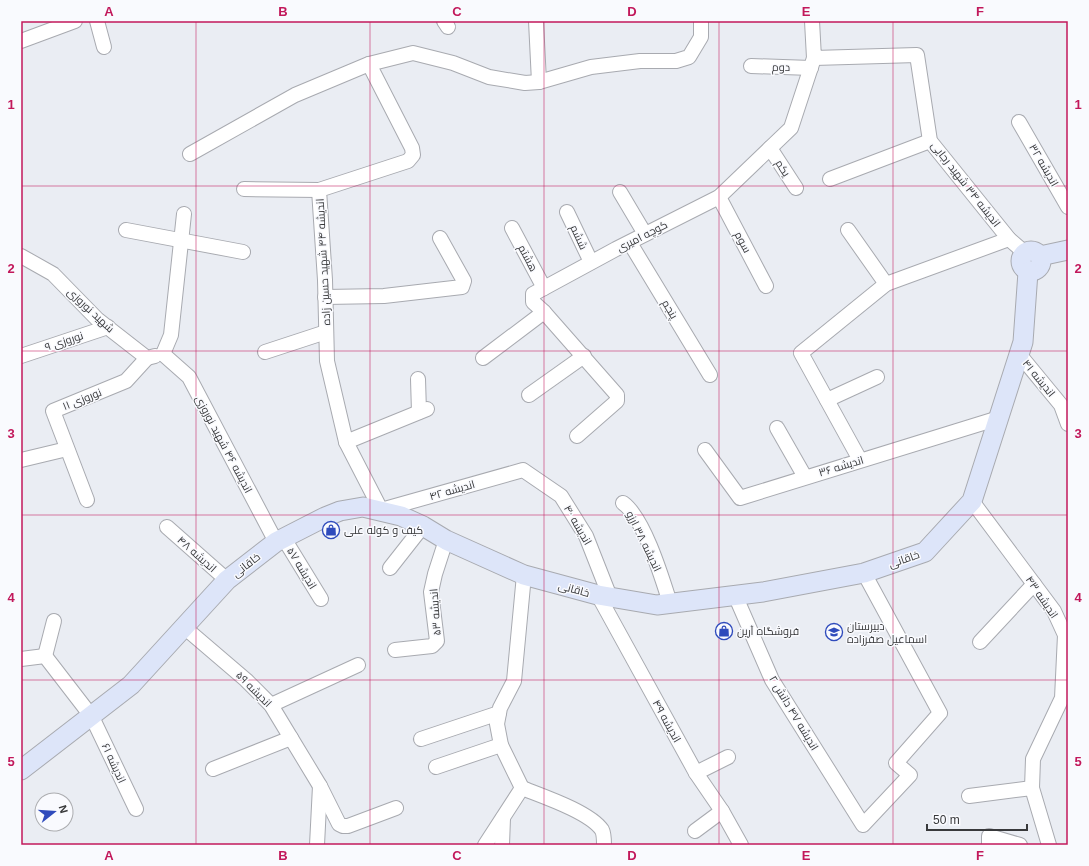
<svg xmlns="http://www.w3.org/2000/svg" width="1089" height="866" font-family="Arial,Cairo,sans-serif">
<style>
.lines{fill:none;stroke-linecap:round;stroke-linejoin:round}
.street-casing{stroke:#a8aab0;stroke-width:16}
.secondary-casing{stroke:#a8aab0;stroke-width:21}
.street{stroke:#fff;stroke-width:14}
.secondary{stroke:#dde5f9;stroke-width:19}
.grid{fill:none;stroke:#c2185b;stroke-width:1;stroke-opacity:0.55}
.labels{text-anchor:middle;stroke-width:3;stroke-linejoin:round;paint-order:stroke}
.street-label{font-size:11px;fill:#38393b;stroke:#f9fafe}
.poi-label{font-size:11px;fill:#38393b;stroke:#f9fafe;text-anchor:start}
.neatline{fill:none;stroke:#c2185b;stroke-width:1.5}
.grid-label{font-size:13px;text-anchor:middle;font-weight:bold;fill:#c2185b}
</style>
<rect width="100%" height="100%" fill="#eaedf3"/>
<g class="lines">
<!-- street casing -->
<g class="street-casing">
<g id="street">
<polyline points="97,21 104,47"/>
<polyline points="444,21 448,27"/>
<polyline points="536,21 539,82"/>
<polyline points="812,21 814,58 917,55 930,141 1009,239 1024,252"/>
<polyline points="21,41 75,21"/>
<polyline points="751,66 811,68"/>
<polyline points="1019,122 1068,207"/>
<polyline points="770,148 796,188"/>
<polyline points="190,154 295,95 369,64"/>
<polyline points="830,179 930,141"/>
<polyline points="244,189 319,190"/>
<polyline points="620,192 645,234"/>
<polyline points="719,197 766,286"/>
<polyline points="567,212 591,262"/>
<polyline points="512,228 544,288"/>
<polyline points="126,230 243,252"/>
<polyline points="848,230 886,284"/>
<polyline points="630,243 710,375"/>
<polyline points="21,256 53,274 97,319 147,358 155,356"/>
<polyline points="325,297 384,296 462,287 464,281 440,238"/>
<polyline points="265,352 326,332"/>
<polyline points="163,354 189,377 276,542"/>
<polyline points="163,354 171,335 184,214"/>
<polyline points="1019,354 1061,405 1068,424"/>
<polyline points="21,356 108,327"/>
<polyline points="483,358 544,312"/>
<polyline points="418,379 419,412"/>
<polyline points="529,395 584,356"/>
<polyline points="827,400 877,377"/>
<polyline points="777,428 805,477"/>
<polyline points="577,436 617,401 617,395 544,312 533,302 533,294 616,249 719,197 791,128 814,58"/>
<polyline points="346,442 427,409"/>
<polyline points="705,450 740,498 999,418"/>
<polyline points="21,460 67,449"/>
<polyline points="860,460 801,353 886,284 1009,239"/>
<polyline points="87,500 53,411 126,381 147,358"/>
<polyline points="972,501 1054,611 1065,635 1062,698 1033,759 1032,788 1049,845"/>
<path d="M 623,503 C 644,518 662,578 670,603"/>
<polyline points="167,527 227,580"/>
<polyline points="283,537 321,599"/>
<polyline points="390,568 423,526"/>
<polyline points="598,595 696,773 722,811 741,845"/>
<polyline points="735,595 772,680 863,825 910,775 896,763 940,713 864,573"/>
<polyline points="610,597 586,536 561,496 523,470 381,510 346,442 327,361 325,280 319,190 408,161 413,155 412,148 369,64 413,53 453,63 489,77 525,83 539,82 591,67 640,61 676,61 689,57 701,37 701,21"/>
<polyline points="184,627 246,680 271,705 320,786 339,824 343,826 348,826 396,808"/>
<polyline points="980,642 1034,584"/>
<polyline points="395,650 432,646 437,641 431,592 435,574 446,540"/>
<polyline points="45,656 54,621"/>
<polyline points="21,659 45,656 92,717 136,809"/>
<polyline points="271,705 358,665"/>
<polyline points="421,739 499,713"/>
<polyline points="436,767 501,745"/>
<polyline points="213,769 291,738"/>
<polyline points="696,773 728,757"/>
<path d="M 522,788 C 542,796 590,812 602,830 C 604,834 604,840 604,845"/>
<polyline points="969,796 1032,788"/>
<polyline points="695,831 722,811"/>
<polyline points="317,845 320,786"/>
<polyline points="485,845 522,788 501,745 497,724 500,708 514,681 524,575"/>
<polyline points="502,845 503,818"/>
<polyline points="989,845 989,836 1020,845"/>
</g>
</g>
<!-- secondary casing -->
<g class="secondary-casing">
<g id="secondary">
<circle cx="1031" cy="261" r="10"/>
<polyline points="1040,256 1068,250"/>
<polyline points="21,770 131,685 227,580 276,542 325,517 340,511 363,507 401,516 423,526 446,540 524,575 598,595 657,605 763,592 864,573 925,552 972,501 1023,342 1028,272"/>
</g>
</g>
<!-- street -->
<use href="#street" class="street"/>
<!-- secondary -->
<use href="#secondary" class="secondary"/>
</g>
<!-- grid -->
<path class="grid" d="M 196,21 L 196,845M 370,21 L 370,845M 544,21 L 544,845M 719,21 L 719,845M 893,21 L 893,845M 21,186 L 1068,186M 21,351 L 1068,351M 21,515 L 1068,515M 21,680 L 1068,680"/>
<!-- icons -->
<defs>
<g id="shop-ring" transform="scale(0.9)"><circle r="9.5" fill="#f9fafe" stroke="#2f4bbc" stroke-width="1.5"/><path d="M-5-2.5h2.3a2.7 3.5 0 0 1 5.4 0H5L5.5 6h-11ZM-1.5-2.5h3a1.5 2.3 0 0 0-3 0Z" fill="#2f4bbc"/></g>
<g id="school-ring" transform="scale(0.9)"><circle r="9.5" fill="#f9fafe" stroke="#2f4bbc" stroke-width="1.5"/><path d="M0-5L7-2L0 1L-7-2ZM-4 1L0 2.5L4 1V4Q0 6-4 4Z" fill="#2f4bbc"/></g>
</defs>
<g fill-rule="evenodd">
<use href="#shop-ring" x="331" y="530"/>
<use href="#shop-ring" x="724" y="631"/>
<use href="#school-ring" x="834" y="632"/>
</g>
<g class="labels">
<!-- street labels -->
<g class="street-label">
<text transform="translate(781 67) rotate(1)" y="4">دوم</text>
<text transform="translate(1044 165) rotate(60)" y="4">اندیشه ۳۲</text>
<text transform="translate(783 168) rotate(57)" y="4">یکم</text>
<text transform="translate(966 184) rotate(52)" y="4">اندیشه ۳۴ شهید رجایی</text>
<text transform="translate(642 236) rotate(-27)" y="4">کوچه امیری</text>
<text transform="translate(579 237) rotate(65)" y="4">ششم</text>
<text transform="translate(743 242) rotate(62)" y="4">سوم</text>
<text transform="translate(528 258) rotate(62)" y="4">هشتم</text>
<text transform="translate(323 262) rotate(-93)" y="4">اندیشه ۴۴ شهید حسین زاده</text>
<text transform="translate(670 309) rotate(59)" y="4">پنجم</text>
<text transform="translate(91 310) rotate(43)" y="4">شهید نوروزی</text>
<text transform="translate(64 341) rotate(-18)" y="4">نوروزی ۹</text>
<text transform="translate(1039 378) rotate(51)" y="4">اندیشه ۴۱</text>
<text transform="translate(82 399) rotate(-22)" y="4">نوروزی ۱۱</text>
<text transform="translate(224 444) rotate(62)" y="4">اندیشه ۴۶ شهید نوروزی</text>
<text transform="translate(841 466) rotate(-17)" y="4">اندیشه ۳۶</text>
<text transform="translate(452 490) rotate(-16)" y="4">اندیشه ۴۲</text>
<text transform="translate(578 525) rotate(60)" y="4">اندیشه ۴۰</text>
<text transform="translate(644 541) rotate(64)" y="4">اندیشه ۳۸ ارزو</text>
<text transform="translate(197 554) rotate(42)" y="4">اندیشه ۴۸</text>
<text transform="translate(904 559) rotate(-19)" y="4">خاقانی</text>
<text transform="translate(246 565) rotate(-38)" y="4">خاقانی</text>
<text transform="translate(302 568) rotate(59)" y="4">اندیشه ۵۷</text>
<text transform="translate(574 589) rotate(15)" y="4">خاقانی</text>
<text transform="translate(1042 597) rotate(56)" y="4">اندیشه ۴۳</text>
<text transform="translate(435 612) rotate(-94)" y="4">اندیشه ۵۳</text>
<text transform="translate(254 689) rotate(45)" y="4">اندیشه ۵۹</text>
<text transform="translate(794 713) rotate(59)" y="4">اندیشه ۴۷ دانش ۲</text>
<text transform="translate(667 721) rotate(61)" y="4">اندیشه ۴۹</text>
<text transform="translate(114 763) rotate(65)" y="4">اندیشه ۶۱</text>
</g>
<!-- poi labels -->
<g class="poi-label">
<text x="344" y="534">کیف و کوله علی</text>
<text x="847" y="630">دبیرستان<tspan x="847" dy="13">اسماعیل صفرزاده</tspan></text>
<text x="737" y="635">فروشگاه آرین</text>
</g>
</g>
<!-- border -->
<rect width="1089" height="866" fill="none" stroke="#f9fafe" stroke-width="44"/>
<!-- north arrow -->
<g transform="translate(54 812) rotate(73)"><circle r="19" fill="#f9fafe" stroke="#acadb0"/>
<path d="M0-3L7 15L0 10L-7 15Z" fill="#2f4bbc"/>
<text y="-6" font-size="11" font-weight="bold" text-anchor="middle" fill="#38393b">N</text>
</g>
<!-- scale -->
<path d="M927 824v6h100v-6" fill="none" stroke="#38393b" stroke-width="2"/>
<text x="933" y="824" font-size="12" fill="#38393b" stroke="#f9fafe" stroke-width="3" paint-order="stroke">50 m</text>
<rect x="22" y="22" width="1045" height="822" class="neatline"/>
<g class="grid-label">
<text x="109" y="16">A</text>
<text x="283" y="16">B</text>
<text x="457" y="16">C</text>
<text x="632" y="16">D</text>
<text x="806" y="16">E</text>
<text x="980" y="16">F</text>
<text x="11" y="109">1</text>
<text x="1078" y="109">1</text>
<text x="11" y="273">2</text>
<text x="1078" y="273">2</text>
<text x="11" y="438">3</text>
<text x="1078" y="438">3</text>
<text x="11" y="602">4</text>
<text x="1078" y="602">4</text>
<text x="11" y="766">5</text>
<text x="1078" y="766">5</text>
<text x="109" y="860">A</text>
<text x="283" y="860">B</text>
<text x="457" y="860">C</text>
<text x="632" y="860">D</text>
<text x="806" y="860">E</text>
<text x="980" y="860">F</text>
</g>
</svg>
